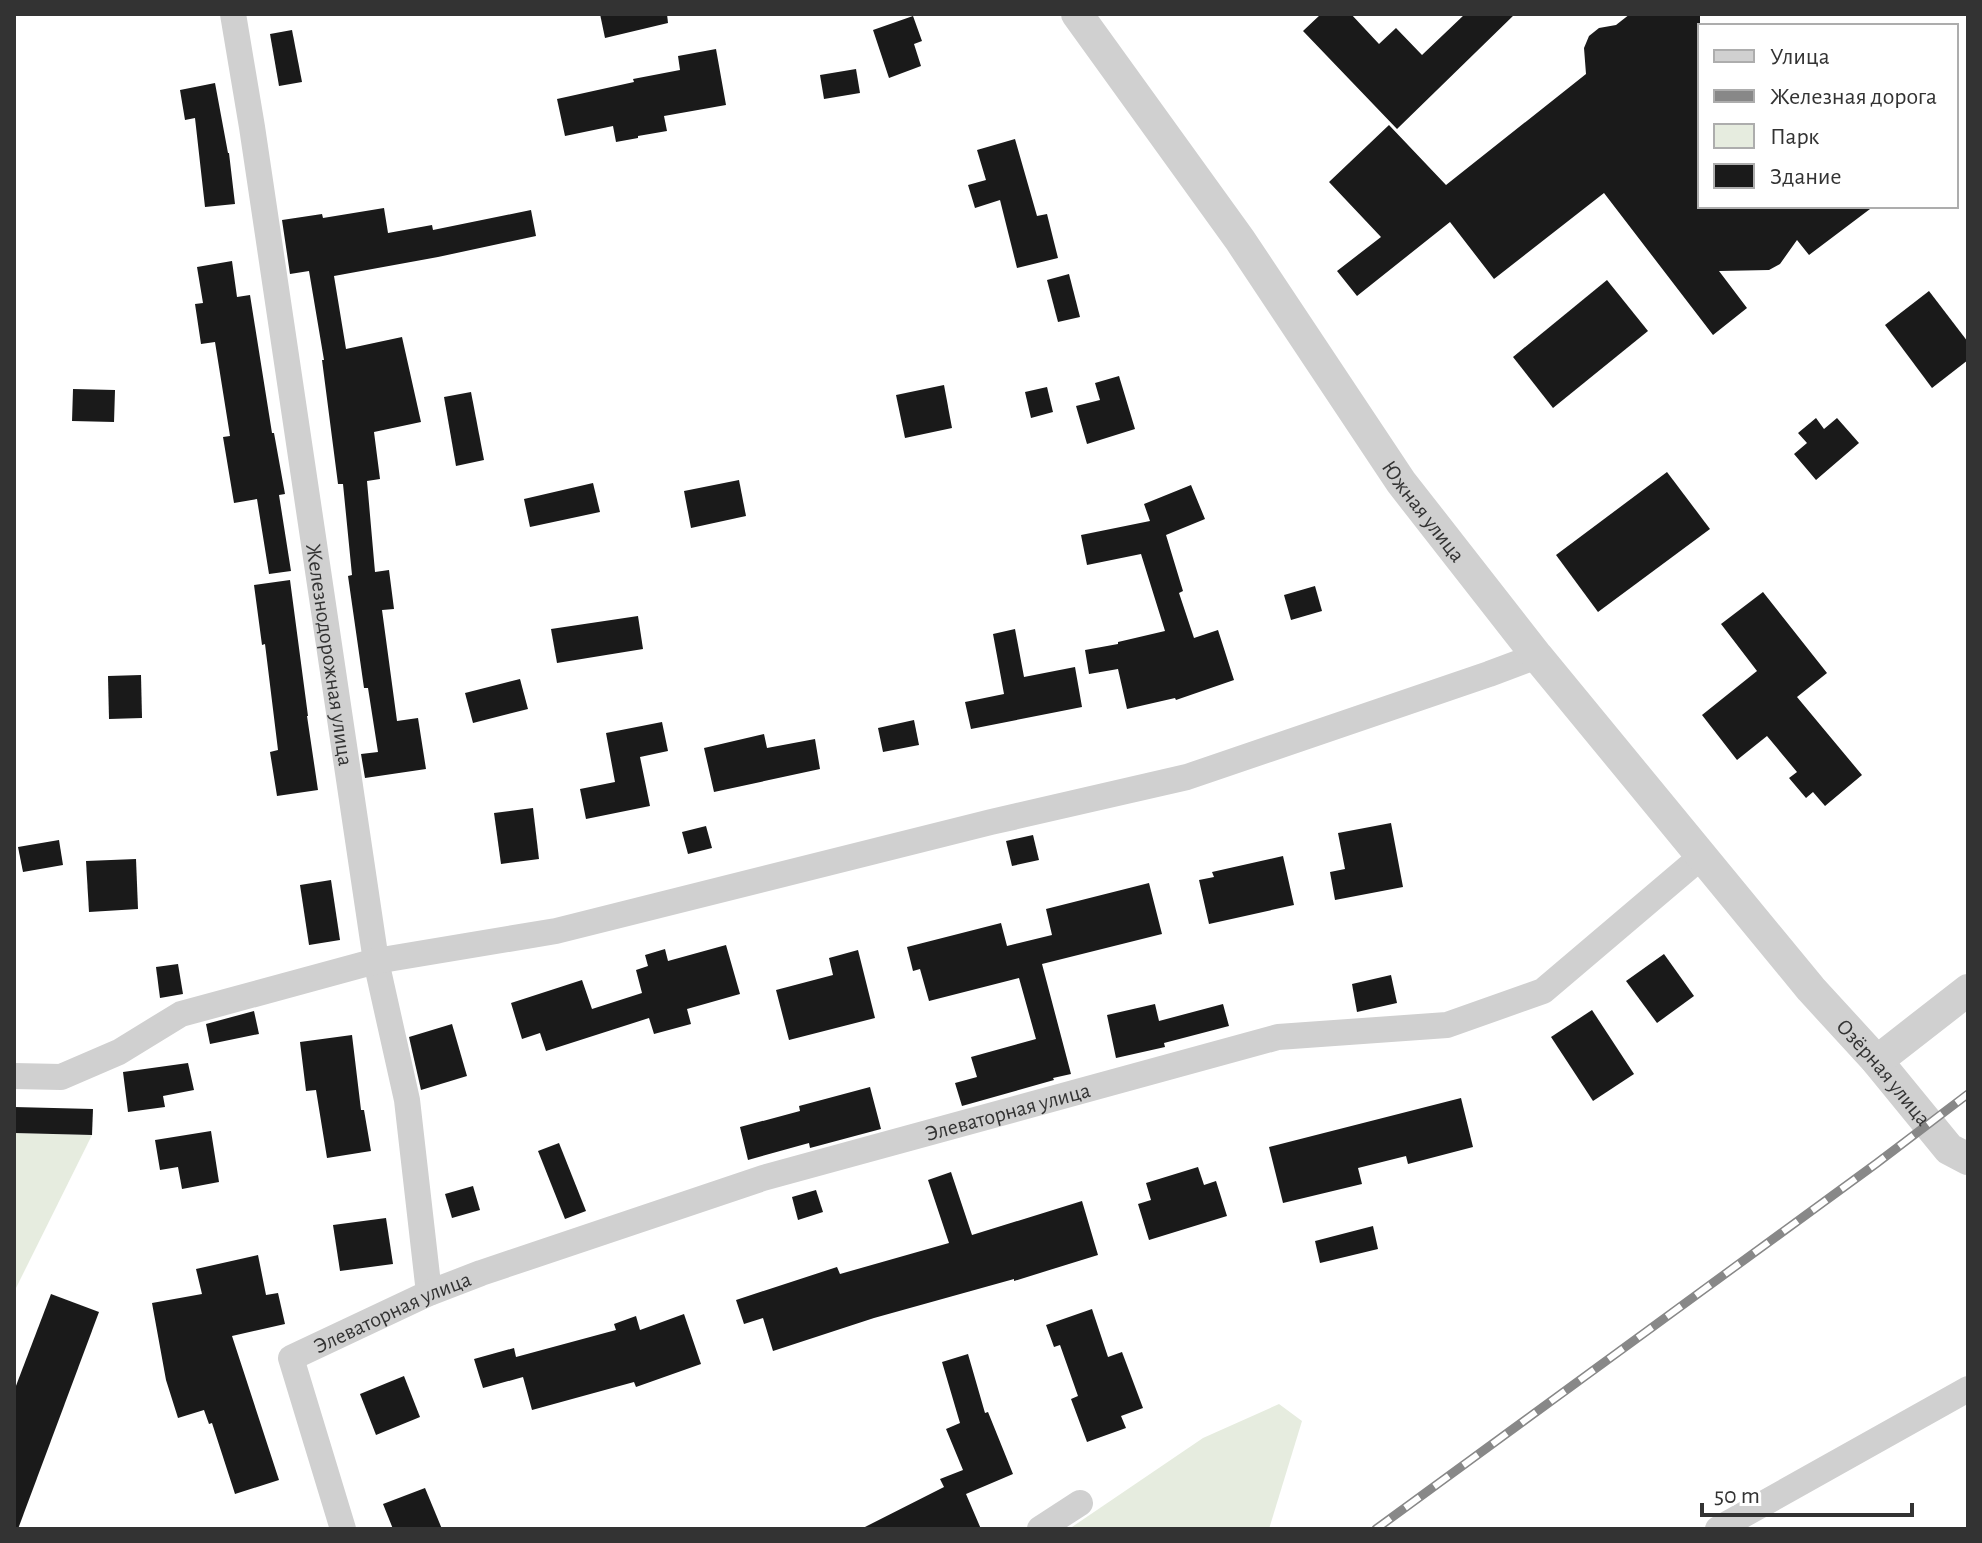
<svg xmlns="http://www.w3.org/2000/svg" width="1982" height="1543" font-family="'Alegreya Sans',sans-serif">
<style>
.green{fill:#e6ecdf}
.building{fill:#1a1a1a}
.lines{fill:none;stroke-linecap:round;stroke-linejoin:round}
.minor{stroke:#d0d0d0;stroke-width:26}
.tertiary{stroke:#d0d0d0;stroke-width:32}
.rail-casing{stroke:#888;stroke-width:9}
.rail{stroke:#fff;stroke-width:6;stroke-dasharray:18;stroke-linecap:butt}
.labels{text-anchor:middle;stroke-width:8;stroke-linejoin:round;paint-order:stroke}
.street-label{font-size:22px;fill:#333;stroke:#fff}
</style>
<rect width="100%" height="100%" fill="#fff"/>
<!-- green -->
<g class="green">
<polygon points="14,1133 92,1135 15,1290 14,1290"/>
<polygon points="1279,1404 1302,1421 1269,1529 1069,1529 1203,1438"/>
</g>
<!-- building -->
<g class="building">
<polygon points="600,14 667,14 668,23 605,38"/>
<polygon points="1321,14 1351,14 1379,44 1396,28 1422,55 1465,14 1515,14 1397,129 1303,31"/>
<polygon points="1630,14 1700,14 1700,206 1874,206 1809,255 1797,240 1780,264 1769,270 1719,271 1747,308 1713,335 1604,193 1494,279 1450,222 1357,296 1337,271 1381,237 1329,182 1389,125 1446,185 1586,74 1584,48 1589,36 1599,28 1616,25"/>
<polygon points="913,16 922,41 914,44 921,66 889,78 873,30"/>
<polygon points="292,30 302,82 279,86 270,34"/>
<polygon points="716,49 726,105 664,116 667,131 638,136 638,138 616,142 613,126 565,136 557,99 634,82 633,79 680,70 678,56"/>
<polygon points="856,69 860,93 824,99 820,75"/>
<polygon points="215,83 228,153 229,153 235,204 205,207 195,118 185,120 180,90"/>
<polygon points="1015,139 1037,216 1047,214 1058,258 1017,268 1000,200 975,208 968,185 986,180 977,150"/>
<polygon points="384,208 388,233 432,225 433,230 531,210 536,236 438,257 334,276 346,349 402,337 421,422 374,432 380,479 367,481 375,572 389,570 394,609 382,610 397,721 418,718 426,769 365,778 361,754 378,752 368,688 364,688 348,576 352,575 343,484 338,484 322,360 324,360 309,271 290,274 282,220 322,214 323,218"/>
<polygon points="232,261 237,297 250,295 272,433 274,433 285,494 279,495 291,571 269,574 257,499 234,503 223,437 230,436 215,342 201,344 195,304 203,303 197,267"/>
<polygon points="1069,274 1080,317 1058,322 1047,280"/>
<polygon points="1607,280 1648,331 1553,408 1513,357"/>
<polygon points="1929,291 1968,342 1968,360 1932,388 1885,325"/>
<polygon points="1119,376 1135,429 1087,444 1076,406 1100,400 1095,383"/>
<polygon points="944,385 952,428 905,438 896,395"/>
<polygon points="1047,387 1053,412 1031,418 1025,392"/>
<polygon points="73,389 115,390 114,422 72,421"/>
<polygon points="471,392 484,460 456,466 444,397"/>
<polygon points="1816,418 1824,429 1837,418 1859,443 1816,480 1794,454 1807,443 1798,433"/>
<polygon points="1667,472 1710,529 1598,612 1556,555"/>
<polygon points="739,480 746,516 691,528 684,491"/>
<polygon points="593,483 600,512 530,527 524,499"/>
<polygon points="1191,485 1205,519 1166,535 1183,591 1179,593 1194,638 1218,630 1234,680 1176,700 1175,698 1127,709 1118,669 1089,674 1085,650 1118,644 1118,642 1165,631 1141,554 1087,565 1081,535 1150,521 1144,504"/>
<polygon points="290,580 308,716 307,716 318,790 277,796 270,752 278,750 265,644 262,645 254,585"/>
<polygon points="1315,586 1322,611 1291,620 1284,595"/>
<polygon points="1763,592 1827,673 1797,697 1862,775 1825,806 1813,792 1806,798 1789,778 1797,772 1767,736 1737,760 1702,715 1757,671 1721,624"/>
<polygon points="638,616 643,649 557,663 551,629"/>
<polygon points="1015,629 1024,677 1075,667 1082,707 971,729 965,702 1004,694 993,634"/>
<polygon points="141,675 142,718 109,719 108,676"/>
<polygon points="520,679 528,709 473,723 465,693"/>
<polygon points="914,720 919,745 883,752 878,728"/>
<polygon points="662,722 668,751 640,757 650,806 586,819 580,789 615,782 606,733"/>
<polygon points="764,734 767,748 815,739 820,769 714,792 704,748"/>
<polygon points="533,808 539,859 501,864 494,813"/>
<polygon points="1391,823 1403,887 1335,900 1330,872 1345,869 1338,833"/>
<polygon points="706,826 712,848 688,854 682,832"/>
<polygon points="1033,835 1039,860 1012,866 1006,841"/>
<polygon points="59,840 63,865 23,872 18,847"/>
<polygon points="1283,856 1294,905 1209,924 1199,880 1214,877 1212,872"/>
<polygon points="136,859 138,909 89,912 86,861"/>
<polygon points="331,880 340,940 309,945 300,885"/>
<polygon points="1149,883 1162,934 1042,964 1071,1074 1053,1078 1054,1080 962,1106 955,1083 977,1077 971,1057 1036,1039 1019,978 929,1001 920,969 913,971 907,947 1001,923 1007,946 1052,935 1046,909"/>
<polygon points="726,945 740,994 687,1009 691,1024 654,1034 649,1018 546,1051 540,1033 522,1039 511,1003 582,980 592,1009 642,993 636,970 648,966 645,955 665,949 668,961"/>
<polygon points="858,950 875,1018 789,1040 776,990 833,975 829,958"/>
<polygon points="1664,954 1694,996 1657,1023 1626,981"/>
<polygon points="178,964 183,994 160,998 156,967"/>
<polygon points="1391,975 1397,1003 1357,1012 1352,984"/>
<polygon points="1155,1004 1159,1021 1223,1004 1229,1026 1164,1043 1165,1047 1116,1058 1107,1015"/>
<polygon points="1592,1010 1634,1074 1593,1101 1551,1037"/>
<polygon points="254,1011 259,1034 210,1044 206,1024"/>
<polygon points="452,1024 467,1076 421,1090 409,1037"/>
<polygon points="352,1035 361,1110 364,1110 371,1151 327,1158 316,1090 306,1091 300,1042"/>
<polygon points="188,1063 194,1090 163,1096 165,1107 128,1112 123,1072"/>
<polygon points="870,1087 881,1129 810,1148 809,1143 748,1160 740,1127 800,1111 799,1106"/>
<polygon points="1461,1098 1473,1147 1408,1164 1406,1156 1358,1168 1362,1184 1283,1203 1269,1147"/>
<polygon points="14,1107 93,1109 92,1135 14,1133"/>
<polygon points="211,1131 219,1182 182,1189 178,1167 160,1170 155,1140"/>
<polygon points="559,1143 586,1211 565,1219 538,1151"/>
<polygon points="1198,1167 1204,1185 1216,1181 1227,1216 1149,1240 1138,1204 1151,1200 1146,1183"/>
<polygon points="951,1172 972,1235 1082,1201 1098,1255 1014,1281 1014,1279 874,1318 773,1351 763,1318 744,1324 736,1300 837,1267 840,1274 949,1243 928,1180"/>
<polygon points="473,1186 480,1210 452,1218 445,1194"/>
<polygon points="816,1190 823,1212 798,1220 792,1197"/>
<polygon points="386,1218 393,1264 340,1271 333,1225"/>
<polygon points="1373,1226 1378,1249 1320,1263 1315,1241"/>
<polygon points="258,1255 266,1295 278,1293 285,1324 232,1336 279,1480 235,1494 212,1423 209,1424 204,1410 178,1418 166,1380 152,1303 202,1294 196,1269"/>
<polygon points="51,1294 99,1312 18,1529 14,1529 14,1391"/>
<polygon points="1092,1309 1108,1357 1122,1352 1143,1408 1121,1416 1126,1428 1087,1442 1071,1399 1078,1396 1060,1345 1054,1347 1046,1325"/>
<polygon points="684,1314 701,1364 636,1387 634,1382 532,1410 523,1377 483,1388 474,1359 514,1348 516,1357 616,1330 614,1324 636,1316 640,1330"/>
<polygon points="968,1354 985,1413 988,1412 1013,1474 966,1494 981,1529 861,1529 944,1487 940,1479 963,1470 946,1429 960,1423 942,1362"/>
<polygon points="404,1376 420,1417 376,1435 360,1394"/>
<polygon points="425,1488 442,1529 393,1529 383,1504"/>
</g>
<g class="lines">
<!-- minor -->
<g class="minor">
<path id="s1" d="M 233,14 L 252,127 L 376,961 L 407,1100 L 429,1293"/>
<polyline points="14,1076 61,1077 119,1052 181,1014 376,961 556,931 991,822 1187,777 1489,674 1537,656"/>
<path id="s2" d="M 343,1529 L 291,1358 L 429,1293 L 481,1273 L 763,1178 L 1278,1037 L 1447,1025 L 1543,991 L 1702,856"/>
<polyline points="1040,1529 1080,1503"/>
<polyline points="1718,1529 1968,1389"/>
</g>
<!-- tertiary -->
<g class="tertiary">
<path id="s3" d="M 1077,14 L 1240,240 L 1401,482 L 1537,656 L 1811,989 L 1877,1061 L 1949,1149 L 1968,1159"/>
<polyline points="1877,1061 1968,990"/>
</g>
<!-- rail casing -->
<g class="rail-casing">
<polyline id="rail" points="1376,1529 1877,1163 1968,1094"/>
</g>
<!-- rail -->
<use href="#rail" class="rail"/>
</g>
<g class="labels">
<!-- street labels -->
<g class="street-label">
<text dy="8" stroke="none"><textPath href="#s3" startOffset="606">Южная улица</textPath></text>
<text dy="8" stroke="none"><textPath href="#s1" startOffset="648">Железнодорожная улица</textPath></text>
<text dy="8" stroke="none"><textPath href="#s3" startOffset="1332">Озёрная улица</textPath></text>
<text dy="8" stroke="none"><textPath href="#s2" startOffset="938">Элеваторная улица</textPath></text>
<text dy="8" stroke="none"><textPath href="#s2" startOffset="290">Элеваторная улица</textPath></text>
</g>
</g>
<!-- border -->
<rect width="1982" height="1543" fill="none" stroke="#333333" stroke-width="32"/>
<!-- legend -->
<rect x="1698" y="24" width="260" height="184" fill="#ffffff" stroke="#adadad" stroke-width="2"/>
<rect x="1714" y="50" width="40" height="12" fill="#d0d0d0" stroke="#adadad" stroke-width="2"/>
<text x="1770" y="64" font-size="24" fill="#333333">Улица</text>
<rect x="1714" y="90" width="40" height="12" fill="#888888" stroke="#adadad" stroke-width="2"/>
<text x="1770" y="104" font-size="24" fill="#333333">Железная дорога</text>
<rect x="1714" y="124" width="40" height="24" fill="#e6ecdf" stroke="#adadad" stroke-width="2"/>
<text x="1770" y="144" font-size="24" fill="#333333">Парк</text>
<rect x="1714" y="164" width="40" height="24" fill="#1a1a1a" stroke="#adadad" stroke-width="2"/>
<text x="1770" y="184" font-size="24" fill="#333333">Здание</text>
<!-- scale -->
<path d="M1702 1503v12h210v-12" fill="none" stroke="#333333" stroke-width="4"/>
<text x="1714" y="1503" font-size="24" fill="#333333" stroke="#ffffff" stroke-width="6" paint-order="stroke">50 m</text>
</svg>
